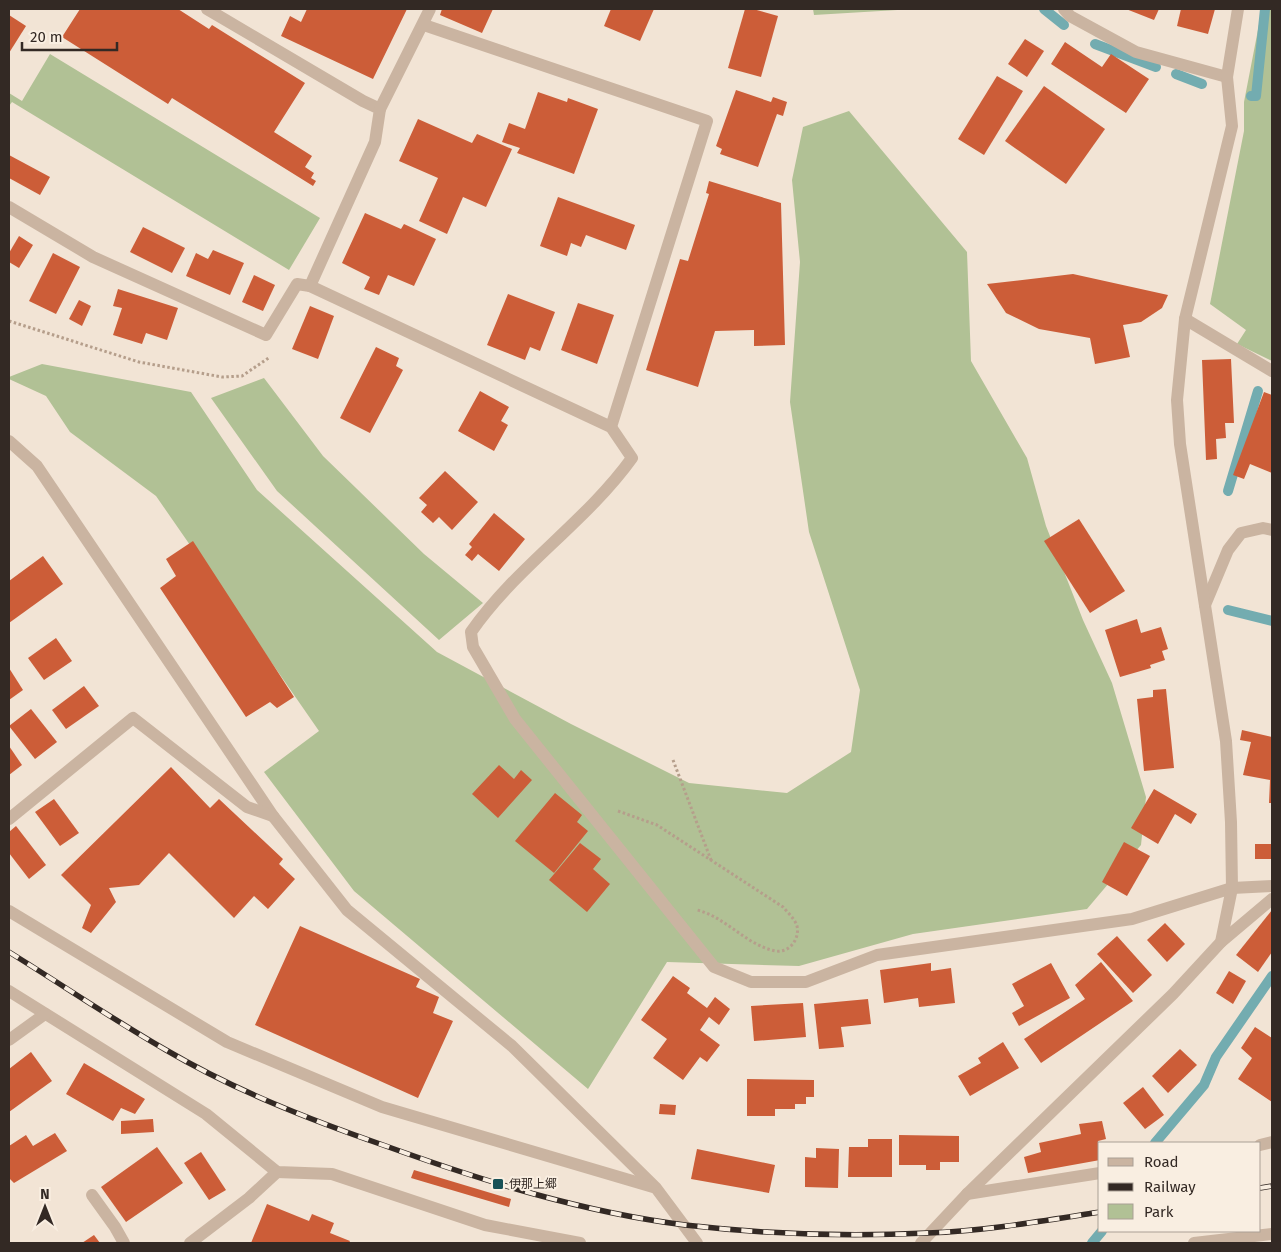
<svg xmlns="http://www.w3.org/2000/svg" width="1281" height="1252" font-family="'Fira Sans','Noto Sans JP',sans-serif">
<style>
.green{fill:#b1c195}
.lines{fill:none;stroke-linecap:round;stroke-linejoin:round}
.stream{stroke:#73acb0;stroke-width:10}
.building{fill:#cc5d38}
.path{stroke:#b59e8b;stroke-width:3;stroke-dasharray:2.5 2.5;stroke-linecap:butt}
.minor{stroke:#cab4a1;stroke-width:12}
.rail-casing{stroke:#332924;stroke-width:5.5}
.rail{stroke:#f9eee1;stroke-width:4;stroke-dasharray:11;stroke-linecap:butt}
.poi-dot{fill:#185156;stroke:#f9eee1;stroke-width:2}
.labels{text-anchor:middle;stroke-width:4;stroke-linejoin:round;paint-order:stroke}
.poi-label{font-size:12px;fill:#332924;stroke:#f9eee1;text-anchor:start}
</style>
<rect width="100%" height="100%" fill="#f2e4d5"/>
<!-- green -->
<g class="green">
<polygon points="813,9 914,9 814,15"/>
<polygon points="1262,9 1272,9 1272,361 1237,344 1246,330 1210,304 1244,131 1244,102"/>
<polygon points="50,54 320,218 289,270 12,102 9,106 9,93 22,101"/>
<polygon points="849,111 967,252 971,361 1027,458 1046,526 1083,620 1112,683 1146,797 1141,845 1087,909 913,934 799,966 667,962 588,1089 354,891 264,772 319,731 156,496 70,432 46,396 9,379 9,377 42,364 191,392 257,490 437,652 571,724 689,783 787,793 851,752 860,690 809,532 790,402 800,262 792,180 803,127"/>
<polygon points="264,378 323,456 424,554 483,603 439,640 277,491 211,398"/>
</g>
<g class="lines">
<!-- stream -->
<g class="stream">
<polyline points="1044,9 1064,25"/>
<polyline points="1095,44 1156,67"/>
<polyline points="1176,74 1202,84"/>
<polyline points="1251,96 1256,96 1265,9"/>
<polyline points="1228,491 1258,391"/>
<polyline points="1228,610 1272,621"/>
<polyline points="1155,1143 1204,1085 1216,1057 1272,976"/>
<polyline points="1092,1243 1102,1231"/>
</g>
</g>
<!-- building -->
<g class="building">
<polygon points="80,9 178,9 209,29 212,25 305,83 274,132 312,156 305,167 314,173 311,178 316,181 313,186 172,98 168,104 62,37"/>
<polygon points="307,9 407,9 373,79 281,36 290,16 301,22"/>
<polygon points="442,9 493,9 482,33 440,15"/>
<polygon points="611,9 654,9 640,41 604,26"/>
<polygon points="745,9 753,9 778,16 761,77 728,68"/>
<polygon points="1126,9 1159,9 1154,20"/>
<polygon points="1181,9 1215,9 1208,34 1177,26"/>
<polygon points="9,15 26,26 9,53"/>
<polygon points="1025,39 1044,51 1027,77 1008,64"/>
<polygon points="1065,42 1102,67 1111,54 1149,79 1126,113 1051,64"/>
<polygon points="997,76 1023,91 984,155 958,139"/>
<polygon points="1044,86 1105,129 1066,184 1005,141"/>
<polygon points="736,90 771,102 773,97 787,102 783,116 777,114 758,167 720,154 722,149 716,146"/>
<polygon points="538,92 567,102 568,98 598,109 574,174 517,153 520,148 502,142 509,123 525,129"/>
<polygon points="418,119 472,143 477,134 512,149 486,207 463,197 447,234 419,221 438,178 399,161"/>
<polygon points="9,155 50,177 40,195 9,178"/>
<polygon points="709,181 781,203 785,345 754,346 754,330 715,331 698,387 646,370 680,259 688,261 709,194 706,193"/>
<polygon points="558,197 635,225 626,250 586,235 581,247 571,243 567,256 540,246"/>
<polygon points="365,213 401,229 404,224 436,239 414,286 388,275 379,295 364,289 370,277 342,263"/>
<polygon points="143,227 185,248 172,273 130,252"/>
<polygon points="19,236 33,245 19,268 9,262 9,253"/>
<polygon points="213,250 244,263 230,295 186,276 196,253 208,259"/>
<polygon points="53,253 80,267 56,314 29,301"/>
<polygon points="1073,274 1168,295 1162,308 1141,322 1123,325 1130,357 1095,364 1090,338 1039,329 1006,313 987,284"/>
<polygon points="254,275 275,285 263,311 242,302"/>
<polygon points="118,289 178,308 167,340 146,333 142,344 113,335 122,308 113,306"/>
<polygon points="508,294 555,312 540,351 530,347 525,360 487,345"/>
<polygon points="79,300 91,306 82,326 69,319"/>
<polygon points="578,303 614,315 597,364 561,350"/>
<polygon points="310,306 334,316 318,359 292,349"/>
<polygon points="376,347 399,358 396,366 403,370 370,433 340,418"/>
<polygon points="1231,359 1234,423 1225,423 1226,438 1216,439 1217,459 1206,460 1202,360"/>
<polygon points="480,391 509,407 501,421 508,425 494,451 458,431"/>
<polygon points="1264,392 1272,395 1272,473 1250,464 1244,479 1233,475"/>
<polygon points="445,471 478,502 452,530 439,517 433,523 421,512 427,505 419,498"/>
<polygon points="494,513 525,539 499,571 478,554 472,561 465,555 472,547 469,544"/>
<polygon points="1079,519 1125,591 1090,613 1044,541"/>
<polygon points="193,541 294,697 277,708 270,702 246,717 160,588 176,576 166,559"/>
<polygon points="43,556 63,584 9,623 9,581"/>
<polygon points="1137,619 1141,633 1161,627 1168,649 1162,651 1165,660 1150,665 1151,668 1120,677 1105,630"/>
<polygon points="56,638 72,661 44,680 28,658"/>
<polygon points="9,668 23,690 9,700"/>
<polygon points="84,686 99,706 66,729 52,710"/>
<polygon points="1166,689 1174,768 1144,771 1137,699 1153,697 1153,690"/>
<polygon points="31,709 57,742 35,759 9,726"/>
<polygon points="1242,730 1272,737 1272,803 1269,803 1270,780 1243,775 1251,742 1240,740"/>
<polygon points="9,746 22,765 9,775"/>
<polygon points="499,765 514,779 521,770 532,780 498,818 472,794"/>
<polygon points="171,767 210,808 219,799 283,859 279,864 295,879 268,909 254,896 234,918 169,853 139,885 109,888 116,902 91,933 82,928 91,905 61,875"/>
<polygon points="1154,789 1197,814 1191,824 1175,814 1158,844 1131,828"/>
<polygon points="555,793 582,815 577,822 588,831 554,873 515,841"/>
<polygon points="54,799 79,833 60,846 35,812"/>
<polygon points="16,826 46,865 29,879 9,853 9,832"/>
<polygon points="1124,842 1150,856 1127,896 1102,882"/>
<polygon points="580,843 601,859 593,869 610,884 587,912 549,880"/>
<rect x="1255" y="844" width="16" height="15"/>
<polygon points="1272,910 1272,952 1258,972 1236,955"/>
<polygon points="1165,923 1185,944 1167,962 1147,940"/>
<polygon points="300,926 420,979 416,987 439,997 433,1013 453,1021 418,1098 255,1025"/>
<polygon points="1117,936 1152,975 1133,993 1097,954"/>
<polygon points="1101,962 1133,1001 1041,1063 1024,1039 1085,999 1075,985"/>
<polygon points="931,963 931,971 951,968 955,1003 919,1007 918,998 884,1003 880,970"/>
<polygon points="1051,963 1070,998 1019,1026 1012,1013 1024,1006 1012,984"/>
<polygon points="1229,971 1246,981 1233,1004 1216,993"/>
<polygon points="673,976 690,988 687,993 707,1008 715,997 730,1009 719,1025 709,1017 700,1030 720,1045 707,1062 700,1057 683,1080 653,1058 667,1039 641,1020"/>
<polygon points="868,999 871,1024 841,1027 844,1047 819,1049 814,1004"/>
<polygon points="803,1003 806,1037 754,1041 751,1006"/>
<polygon points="1255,1027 1272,1038 1272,1102 1238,1079 1252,1058 1241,1048"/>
<polygon points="1003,1042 1019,1068 970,1096 958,1076 981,1063 978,1058"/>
<polygon points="1180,1049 1197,1065 1168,1093 1152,1076"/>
<polygon points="31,1052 52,1081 9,1112 9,1069"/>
<polygon points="84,1063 145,1099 135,1114 121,1108 113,1121 66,1094"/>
<polygon points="747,1079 814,1080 814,1097 806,1097 806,1104 795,1104 795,1109 775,1109 775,1116 747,1116"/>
<polygon points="1143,1087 1164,1115 1145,1129 1123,1103"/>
<polygon points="660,1104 676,1105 675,1115 659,1114"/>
<polygon points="153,1119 154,1132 121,1134 121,1121"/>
<polygon points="1102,1121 1106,1139 1098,1141 1100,1160 1028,1173 1024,1157 1041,1152 1039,1143 1081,1134 1079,1124"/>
<polygon points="55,1133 67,1151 14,1183 9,1178 9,1146 26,1135 33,1146"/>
<polygon points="899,1135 959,1136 959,1162 940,1162 940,1170 926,1170 926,1165 899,1165"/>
<polygon points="868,1139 892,1139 892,1177 848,1177 849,1147 868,1147"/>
<polygon points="157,1147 183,1183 126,1222 101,1187"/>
<polygon points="816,1148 839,1149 838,1188 805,1187 805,1157 816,1158"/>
<polygon points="697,1149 775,1165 769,1193 691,1179"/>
<polygon points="201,1152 226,1190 209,1200 184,1163"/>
<polygon points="414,1170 511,1199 509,1207 411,1178"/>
<polygon points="267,1204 309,1221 312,1214 334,1223 330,1233 350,1241 349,1243 251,1243"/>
<polygon points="94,1235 100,1243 82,1243"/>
</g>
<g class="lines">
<!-- path -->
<g class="path">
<polyline points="9,321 139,362 222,377 242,376 270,357"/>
<polyline points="673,760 711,860"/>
<path d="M 618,811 L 657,825 L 783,907 C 787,912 795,919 797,926 C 800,938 790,953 776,951 C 747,946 726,917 697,910"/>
</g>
<!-- minor -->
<g class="minor">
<polyline points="207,9 363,101 380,109 375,142 310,286"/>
<polyline points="1064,9 1070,16 1136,52 1227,77"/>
<polyline points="424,25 707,121 611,427"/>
<polyline points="380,109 430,9"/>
<path d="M 9,207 L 93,257 L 266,335 L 297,284 L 310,286 L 611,427 L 632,458 C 586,522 516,567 471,632 L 473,647 L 515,719 L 714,967 L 751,982 L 806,982 L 877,955 L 1132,919 L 1232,888 L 1272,886"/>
<polyline points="1185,319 1272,371"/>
<polyline points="9,441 37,466 273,816 347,910 512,1046 656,1188 697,1243"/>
<polyline points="1205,605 1228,550 1241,533 1263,528 1272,530"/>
<polyline points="9,819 133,718 247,807 273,816"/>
<polyline points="9,911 227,1042 382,1107 653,1187"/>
<polyline points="1221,942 1272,899"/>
<polyline points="9,991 206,1114 277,1172 332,1174 485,1225 580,1243"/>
<polyline points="9,1040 45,1014"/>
<polyline points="1260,1145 1272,1142"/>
<polyline points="967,1194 1100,1173"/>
<polyline points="92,1195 115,1227 124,1243"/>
<polyline points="190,1243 249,1198 277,1172"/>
<polyline points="921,1243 967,1194 1173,994 1221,942 1232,888 1231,822 1226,741 1180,444 1177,400 1185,319 1232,126 1227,77 1238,9"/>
<polyline points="1194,1243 1272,1234"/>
</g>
<!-- rail casing -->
<g class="rail-casing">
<g id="rail">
<path d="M 9,952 C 61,984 112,1019 166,1050 C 234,1090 308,1119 383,1145 C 480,1180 581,1212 685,1225 C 764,1234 847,1237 927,1233 C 985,1231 1043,1221 1100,1212"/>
<polyline points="1260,1188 1272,1186"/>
</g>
</g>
<!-- rail -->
<use href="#rail" class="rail"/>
</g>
<!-- markers -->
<rect class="poi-dot" x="492" y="1178" width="12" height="12" rx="2.5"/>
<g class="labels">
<!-- poi labels -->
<g class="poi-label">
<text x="509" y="1188">伊那上郷</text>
</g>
</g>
<!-- border -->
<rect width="1281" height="1252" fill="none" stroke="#332924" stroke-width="20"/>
<!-- legend -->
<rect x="1098" y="1142" width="162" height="90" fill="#f9eee1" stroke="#aa9f95"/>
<rect x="1108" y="1158" width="25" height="8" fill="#cab4a1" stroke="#aa9f95"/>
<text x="1144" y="1167" font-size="15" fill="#332924">Road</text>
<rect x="1108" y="1183" width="25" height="8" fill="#332924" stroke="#aa9f95"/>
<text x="1144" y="1192" font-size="15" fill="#332924">Railway</text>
<rect x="1108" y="1204" width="25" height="15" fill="#b1c195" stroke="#aa9f95"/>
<text x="1144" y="1217" font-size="15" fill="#332924">Park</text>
<!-- north arrow -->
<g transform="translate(45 1207)" stroke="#f9eee1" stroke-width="4" paint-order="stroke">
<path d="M0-4L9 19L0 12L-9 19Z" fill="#332924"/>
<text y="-8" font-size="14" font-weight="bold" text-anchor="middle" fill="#332924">N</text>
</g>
<!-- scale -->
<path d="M22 42v8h95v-8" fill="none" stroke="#332924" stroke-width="2.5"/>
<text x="30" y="42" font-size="15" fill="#332924" stroke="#f9eee1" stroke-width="4" paint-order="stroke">20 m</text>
</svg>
